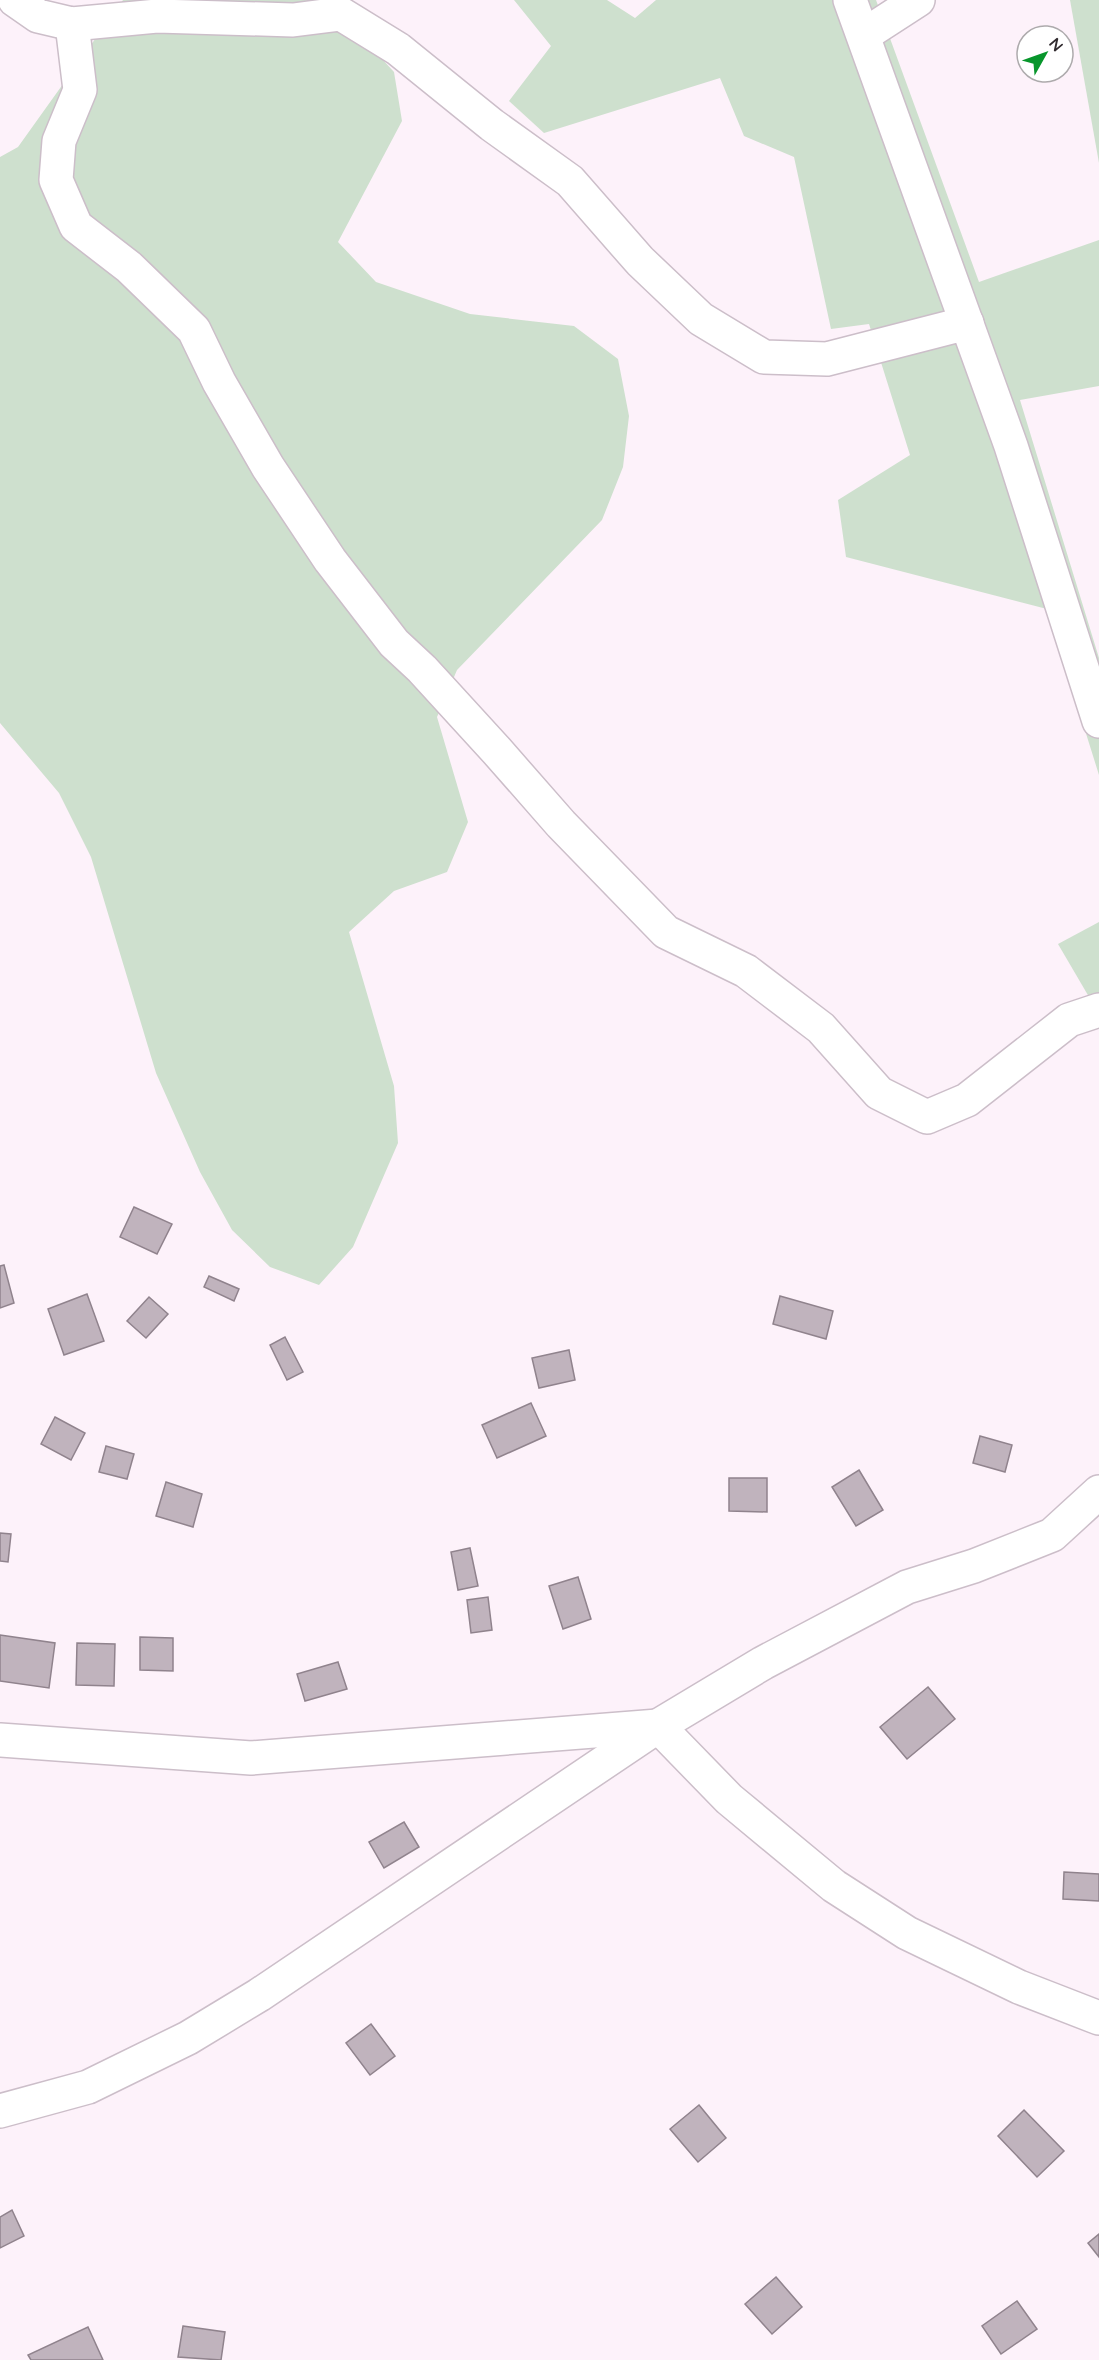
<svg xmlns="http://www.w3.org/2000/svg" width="1099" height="2360" font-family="Quicksand,sans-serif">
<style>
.grass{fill:#cee0ce}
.building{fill:#c0b3bd;stroke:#90838d;stroke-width:1.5}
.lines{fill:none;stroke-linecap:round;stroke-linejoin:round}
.minor-casing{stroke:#ccbec9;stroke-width:36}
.tertiary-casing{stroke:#ccbec9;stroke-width:36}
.minor{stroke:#fff;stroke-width:33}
.tertiary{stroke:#fff;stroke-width:33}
</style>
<rect width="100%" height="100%" fill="#fdf2fa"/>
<!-- grass -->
<g class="grass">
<polygon points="123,0 328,0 394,72 402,121 338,242 376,282 470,314 574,326 618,359 629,416 623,467 602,520 457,670 437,717 468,822 447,872 394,891 349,932 394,1086 398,1143 353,1247 319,1285 270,1267 232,1230 200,1172 156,1073 91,857 59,793 0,723 0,157 18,147"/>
<polygon points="514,0 607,0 635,18 656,0 876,0 979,282 1099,240 1099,386 1020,400 1099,658 1099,775 1047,609 846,557 838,500 910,455 869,324 831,329 794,157 744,136 720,78 544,133 509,101 551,46"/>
<polygon points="1070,0 1099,0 1099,163"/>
<polygon points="1099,922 1099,1014 1058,944"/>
</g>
<!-- building -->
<g class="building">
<polygon points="134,1207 172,1224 157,1254 120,1237"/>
<polygon points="4,1265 14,1303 0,1308 0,1266"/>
<polygon points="209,1276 239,1289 234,1301 204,1287"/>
<polygon points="87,1294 104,1341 64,1355 48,1309"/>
<polygon points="780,1296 833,1311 826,1339 773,1324"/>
<polygon points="149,1297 168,1314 146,1338 127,1321"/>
<polygon points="285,1337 303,1372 287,1380 270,1345"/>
<polygon points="569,1350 575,1380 539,1388 532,1358"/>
<polygon points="531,1403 546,1436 497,1458 482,1425"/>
<polygon points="55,1417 85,1433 71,1460 41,1444"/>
<polygon points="980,1436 1012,1445 1005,1472 973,1463"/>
<polygon points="106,1446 134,1454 127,1479 99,1472"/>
<polygon points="859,1470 883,1510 856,1526 832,1487"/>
<polygon points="729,1478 767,1478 767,1512 729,1511"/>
<polygon points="166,1482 202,1494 193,1527 156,1516"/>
<polygon points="0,1533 11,1534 8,1562 0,1561"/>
<polygon points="470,1548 478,1586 458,1590 451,1552"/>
<polygon points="578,1577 591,1619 563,1629 549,1586"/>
<polygon points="488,1597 492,1630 471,1633 467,1600"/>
<polygon points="0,1635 55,1643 49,1688 0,1681"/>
<polygon points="140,1637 173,1638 173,1671 140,1670"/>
<polygon points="77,1643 115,1644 114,1686 76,1685"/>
<polygon points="338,1662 347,1689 305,1701 297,1674"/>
<polygon points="928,1687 955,1719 907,1759 880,1727"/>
<polygon points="404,1822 419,1847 384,1868 369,1842"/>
<polygon points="1064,1872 1099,1874 1099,1901 1063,1899"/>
<polygon points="371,2024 395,2056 370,2075 346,2043"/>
<polygon points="699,2105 726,2138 698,2162 670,2129"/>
<polygon points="1024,2110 1064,2151 1037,2177 998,2136"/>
<polygon points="12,2210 24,2236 0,2248 0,2217"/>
<polygon points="1099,2234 1099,2257 1088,2243"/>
<polygon points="776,2277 802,2307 772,2334 745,2304"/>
<polygon points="1017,2301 1037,2329 1001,2354 982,2326"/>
<polygon points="183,2326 225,2332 221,2360 178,2357"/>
<polygon points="88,2327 103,2360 31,2360 28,2355"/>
</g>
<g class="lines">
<!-- minor casing -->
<g class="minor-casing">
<g id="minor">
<polyline points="15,0 38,16 72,24 157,16 293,20 341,14 398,49 492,125 570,181 640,261 701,319 764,357 827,359 967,323"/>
<polyline points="850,0 1011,446 1099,721"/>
<polyline points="72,24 80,90 59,141 56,180 76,226 129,267 194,330 219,382 268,467 330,560 394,643 422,669 497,751 561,824 666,932 746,971 821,1028 879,1093 927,1117 967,1100 1069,1020 1099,1010"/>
<polyline points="864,35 918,0"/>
<polyline points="0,2111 88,2087 188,2038 259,1995 658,1726 763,1663 907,1587 974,1566 1052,1535 1099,1492"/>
</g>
</g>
<!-- tertiary casing -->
<g class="tertiary-casing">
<polyline id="tertiary" points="0,1740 251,1758 658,1726 729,1799 834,1886 907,1933 1019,1987 1099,2018"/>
</g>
<!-- minor -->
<use href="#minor" class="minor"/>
<!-- tertiary -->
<use href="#tertiary" class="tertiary"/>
</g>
<!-- north arrow -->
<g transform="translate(1045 54) rotate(50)"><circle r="28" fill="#ffffff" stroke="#adaaac" stroke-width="1.5"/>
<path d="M0-4.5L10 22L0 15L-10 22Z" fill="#08962c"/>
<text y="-9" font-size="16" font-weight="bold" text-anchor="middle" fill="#312b2f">N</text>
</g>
</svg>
